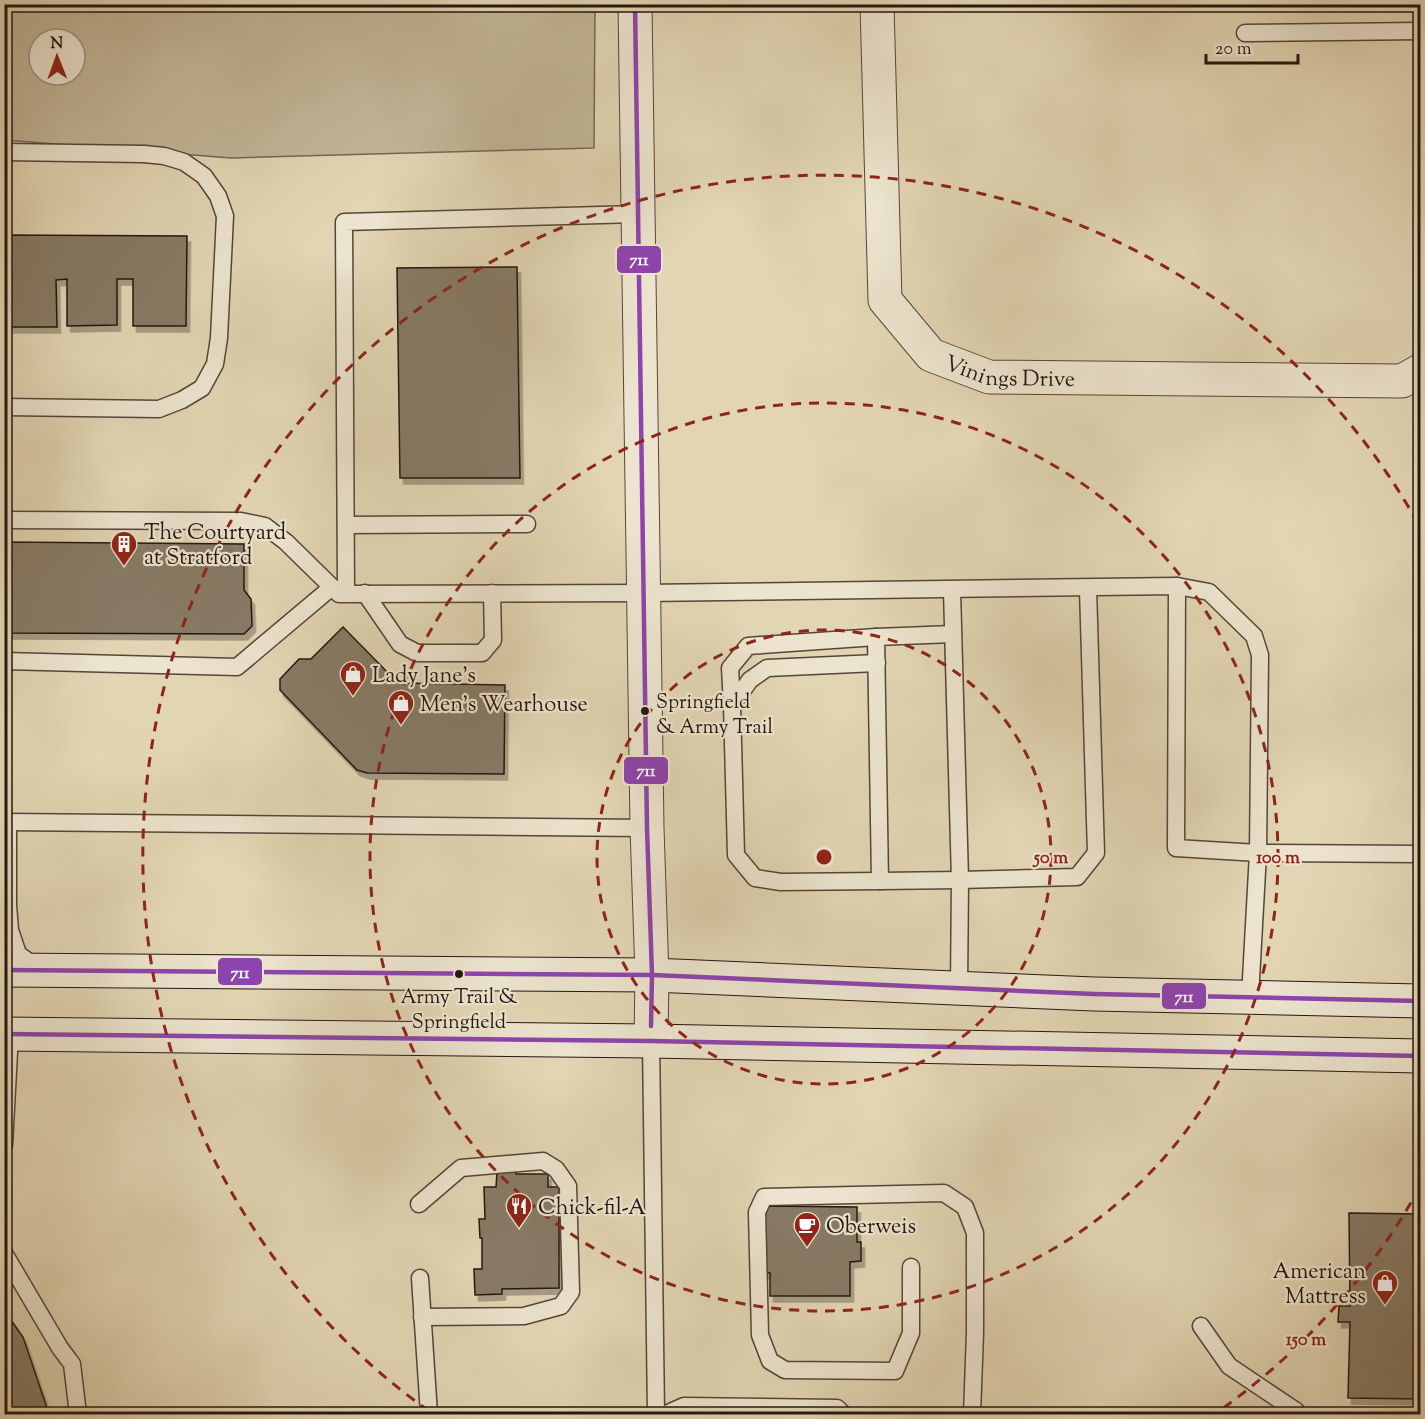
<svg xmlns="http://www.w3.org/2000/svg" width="1425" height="1419" font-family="'Sorts Mill Goudy',serif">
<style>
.green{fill:#c2b597;stroke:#746654;stroke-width:1.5;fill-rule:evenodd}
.building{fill:#877a65;stroke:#251711;stroke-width:1.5;filter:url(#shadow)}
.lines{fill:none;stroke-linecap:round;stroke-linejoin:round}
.service-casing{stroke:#54463a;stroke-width:19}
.minor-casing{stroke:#54463a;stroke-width:35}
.tertiary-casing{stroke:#54463a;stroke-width:35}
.secondary-casing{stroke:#251711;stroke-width:35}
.service{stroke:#ece4ce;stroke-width:16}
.minor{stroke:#ece4ce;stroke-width:33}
.tertiary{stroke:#ece4ce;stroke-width:33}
.secondary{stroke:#ece4ce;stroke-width:33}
.bus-1-casing{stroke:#ece4ce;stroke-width:9}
.bus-1{stroke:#8e44ad;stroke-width:4.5}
.ring{fill:none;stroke:#8f2418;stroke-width:3;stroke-dasharray:10 8}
.bus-dot{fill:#251711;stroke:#ece4ce;stroke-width:2}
.labels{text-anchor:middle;stroke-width:4.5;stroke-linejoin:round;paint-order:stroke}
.bus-label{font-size:20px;fill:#251711;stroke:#ece4ce;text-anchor:start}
.street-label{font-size:22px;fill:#251711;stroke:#ece4ce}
.poi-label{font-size:22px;fill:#251711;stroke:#ece4ce;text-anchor:start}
.centre{fill:#8f2418;stroke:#ece4ce;stroke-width:3}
.ring-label{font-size:18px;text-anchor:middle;font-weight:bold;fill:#8f2418;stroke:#ece4ce;stroke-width:4.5;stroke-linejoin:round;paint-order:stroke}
.line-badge{stroke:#ece4ce;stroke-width:2}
.badge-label{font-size:16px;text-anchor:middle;font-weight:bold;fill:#fff}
</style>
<defs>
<filter id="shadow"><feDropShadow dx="3.5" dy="6" stdDeviation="0" flood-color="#0004"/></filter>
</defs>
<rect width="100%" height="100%" fill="#e2d5b3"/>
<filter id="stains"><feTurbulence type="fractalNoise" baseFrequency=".00333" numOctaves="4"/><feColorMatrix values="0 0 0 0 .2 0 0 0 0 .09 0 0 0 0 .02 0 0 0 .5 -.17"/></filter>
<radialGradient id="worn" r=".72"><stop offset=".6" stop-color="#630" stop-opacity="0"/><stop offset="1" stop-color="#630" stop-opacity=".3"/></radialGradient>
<!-- green -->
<path class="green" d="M 4,5 L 595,5 L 594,148 L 231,158 L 5,140 ZM 39,39 L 75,39 L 75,75 L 39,75 Z"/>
<!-- building -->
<g class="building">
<polygon points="4,235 187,236 186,326 133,326 133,279 117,279 117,325 67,326 67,279 56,280 57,327 4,327"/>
<polygon points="517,267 520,478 400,478 397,268"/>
<polygon points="4,542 244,544 244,590 251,599 252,626 244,634 4,633"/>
<polygon points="343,627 398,683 505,685 504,774 367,773 357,770 280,690 280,679 299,659 311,659"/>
<polygon points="497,1172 516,1172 516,1174 548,1174 548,1187 559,1187 559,1288 502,1289 502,1294 475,1295 474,1269 482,1269 482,1238 480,1238 479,1219 485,1219 484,1187 496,1187"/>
<polygon points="765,1206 857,1207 857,1242 861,1242 861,1261 850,1262 850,1296 770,1296 770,1273 760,1273"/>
<polygon points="1349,1213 1420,1214 1420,1399 1348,1398 1350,1322 1338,1322 1339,1306 1350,1306"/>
<polygon points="4,1310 23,1337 49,1414 4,1414"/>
</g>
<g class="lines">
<!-- service casing -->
<g class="service-casing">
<g id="service">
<polyline points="1245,33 1420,31"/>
<polyline points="4,152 144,154 164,156 184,162 204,176 218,196 225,216 219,338 215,364 202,388 182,400 159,409 4,407"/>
<polyline points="4,520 241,521 265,526 286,542 339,594 644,593 1177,586 1209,592 1254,636 1260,655 1258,853 1250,997"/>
<polyline points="346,525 527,524"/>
<polyline points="1177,586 1176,848 1258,853 1420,854"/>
<polyline points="952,590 960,880 959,988"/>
<polyline points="346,593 344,222 638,214"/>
<polyline points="365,593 400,644 417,653 482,653 493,640 492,593"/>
<polyline points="953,634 876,637 880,881 960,880 1077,877 1096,853 1088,589"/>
<polyline points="876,637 748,646 730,668 732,705 736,855 755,878 781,882 880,881"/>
<polyline points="4,661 237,667 332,587"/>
<polyline points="732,705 750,680 767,668 877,663"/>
<polyline points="4,822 647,828"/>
<polyline points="8,822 8,905 10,930 18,954 36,967"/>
<polyline points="651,1041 656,1414"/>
<polyline points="4,1145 10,1034"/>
<polyline points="419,1204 461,1168 543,1161 556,1169 568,1186 571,1292 561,1306 524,1316 422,1317"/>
<polyline points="4,1253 60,1348 72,1364 78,1414"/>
<polyline points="911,1267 911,1333 895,1371 785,1370 770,1361 760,1335 757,1212 764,1197 944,1193 965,1207 975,1233 975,1333 972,1414"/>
<polyline points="420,1278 429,1414"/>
<polyline points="1201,1326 1229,1366 1296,1411"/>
<polyline points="666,1414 684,1406 837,1408 843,1414"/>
</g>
</g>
<!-- minor casing -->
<g class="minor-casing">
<g id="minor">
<path id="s1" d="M 877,4 L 885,300 L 931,355 L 989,377 L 1402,381 L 1420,371"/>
</g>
</g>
<!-- tertiary casing -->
<g class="tertiary-casing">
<polyline id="tertiary" points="635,4 647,828 652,975 651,1041"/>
</g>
<!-- secondary casing -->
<g class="secondary-casing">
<g id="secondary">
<polyline points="4,970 652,975 1094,994 1420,1001"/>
<polyline points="4,1034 651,1041 1420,1056"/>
</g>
</g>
<!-- service -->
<use href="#service" class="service"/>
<!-- minor -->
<use href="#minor" class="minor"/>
<!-- tertiary -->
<use href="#tertiary" class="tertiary"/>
<!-- secondary -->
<use href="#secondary" class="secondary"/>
<!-- bus-1 casing -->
<g class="bus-1-casing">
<g id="bus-1">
<polyline points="635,4 647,828 652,975 651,1026"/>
<polyline points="4,970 652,975 1094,994 1420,1001"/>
<polyline points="4,1034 651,1041 1420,1056"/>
</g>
</g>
<!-- bus-1 -->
<use href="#bus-1" class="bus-1"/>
</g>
<!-- distance rings -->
<g class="ring">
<circle cx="824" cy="857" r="227"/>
<circle cx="824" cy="857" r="454"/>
<path d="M1420 1187A681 681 0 0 1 1219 1411M429 1411A681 681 0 1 1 1420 527"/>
</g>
<!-- icons -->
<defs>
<g id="building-pin" transform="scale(1.35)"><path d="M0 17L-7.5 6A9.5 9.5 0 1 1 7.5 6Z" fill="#8f2418" stroke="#ece4ce"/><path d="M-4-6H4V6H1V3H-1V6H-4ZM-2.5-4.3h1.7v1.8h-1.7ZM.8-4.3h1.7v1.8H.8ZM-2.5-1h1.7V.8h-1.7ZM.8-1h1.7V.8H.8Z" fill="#fff"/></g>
<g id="shop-pin" transform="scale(1.35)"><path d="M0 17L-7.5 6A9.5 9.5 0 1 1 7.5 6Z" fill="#8f2418" stroke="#ece4ce"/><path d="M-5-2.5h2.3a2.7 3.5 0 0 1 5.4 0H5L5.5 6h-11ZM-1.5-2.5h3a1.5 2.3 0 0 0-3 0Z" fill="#fff"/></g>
<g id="restaurant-pin" transform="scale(1.35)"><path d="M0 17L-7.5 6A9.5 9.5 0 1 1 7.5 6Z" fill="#8f2418" stroke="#ece4ce"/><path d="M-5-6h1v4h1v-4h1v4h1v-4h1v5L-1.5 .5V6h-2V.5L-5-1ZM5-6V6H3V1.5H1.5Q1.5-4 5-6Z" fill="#fff"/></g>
<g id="cafe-pin" transform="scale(1.35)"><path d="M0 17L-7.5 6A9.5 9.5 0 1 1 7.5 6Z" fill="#8f2418" stroke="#ece4ce"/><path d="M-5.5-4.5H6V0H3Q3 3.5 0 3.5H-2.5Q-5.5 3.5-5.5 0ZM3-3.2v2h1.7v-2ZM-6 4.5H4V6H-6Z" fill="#fff"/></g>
</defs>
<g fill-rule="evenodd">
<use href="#building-pin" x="124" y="544"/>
<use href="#shop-pin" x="353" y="674"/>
<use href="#shop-pin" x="401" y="703"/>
<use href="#restaurant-pin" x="519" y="1206"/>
<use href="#cafe-pin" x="807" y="1225"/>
<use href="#shop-pin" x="1385" y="1283"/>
</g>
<!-- markers -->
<g class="bus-dot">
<circle cx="645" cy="711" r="5"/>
<circle cx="459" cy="974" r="5"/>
</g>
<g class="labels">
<!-- bus labels -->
<g class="bus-label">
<text x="656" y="708">Springfield<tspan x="656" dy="25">&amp; Army Trail</tspan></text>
<text x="459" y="1003" text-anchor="middle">Army Trail &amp;<tspan x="459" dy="25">Springfield</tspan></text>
</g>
<!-- street labels -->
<g class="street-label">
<text dy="8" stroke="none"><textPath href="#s1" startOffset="450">Vinings Drive</textPath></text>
</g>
<!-- poi labels -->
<g class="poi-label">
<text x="144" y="539">The Courtyard<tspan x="144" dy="25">at Stratford</tspan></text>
<text x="372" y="682">Lady Jane's</text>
<text x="420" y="711">Men's Wearhouse</text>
<text x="538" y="1214">Chick-fil-A</text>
<text x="826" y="1233">Oberweis</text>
<text x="1366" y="1278" text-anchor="end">American<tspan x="1366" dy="25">Mattress</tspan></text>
</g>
</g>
<circle cx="824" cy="857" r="9" class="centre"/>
<g class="ring-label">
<text x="1051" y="863">50 m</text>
<text x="1278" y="863">100 m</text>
<text x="1306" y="1345">150 m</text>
</g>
<g class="line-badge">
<rect x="616" y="245" width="46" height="29" rx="6" fill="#8e44ad"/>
<rect x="623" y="756" width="46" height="29" rx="6" fill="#8e44ad"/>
<rect x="217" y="957" width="46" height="29" rx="6" fill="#8e44ad"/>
<rect x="1161" y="982" width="46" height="28" rx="6" fill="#8e44ad"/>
</g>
<g class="badge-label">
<text x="639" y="265">711</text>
<text x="646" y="776">711</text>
<text x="240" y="978">711</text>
<text x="1184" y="1002">711</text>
</g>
<!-- margin -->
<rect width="1425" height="1419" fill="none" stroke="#e2d5b3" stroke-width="24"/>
<rect x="6" y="6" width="1413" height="1407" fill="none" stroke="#251711" stroke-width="3"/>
<rect x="12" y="12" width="1401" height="1395" fill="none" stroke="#251711" stroke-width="1.5"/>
<!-- north arrow -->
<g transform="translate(57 57) rotate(359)"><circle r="28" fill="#ece4ce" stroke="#9c9282" stroke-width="1.5"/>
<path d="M0-4.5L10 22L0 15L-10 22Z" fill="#8f2418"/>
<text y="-9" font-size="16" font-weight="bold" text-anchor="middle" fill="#251711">N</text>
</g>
<!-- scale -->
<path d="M1206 54v9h92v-9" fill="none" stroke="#251711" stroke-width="3"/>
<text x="1215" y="54" font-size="18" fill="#251711" stroke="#ece4ce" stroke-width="4.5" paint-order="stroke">20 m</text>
<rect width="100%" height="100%" filter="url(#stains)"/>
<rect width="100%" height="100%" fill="url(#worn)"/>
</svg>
